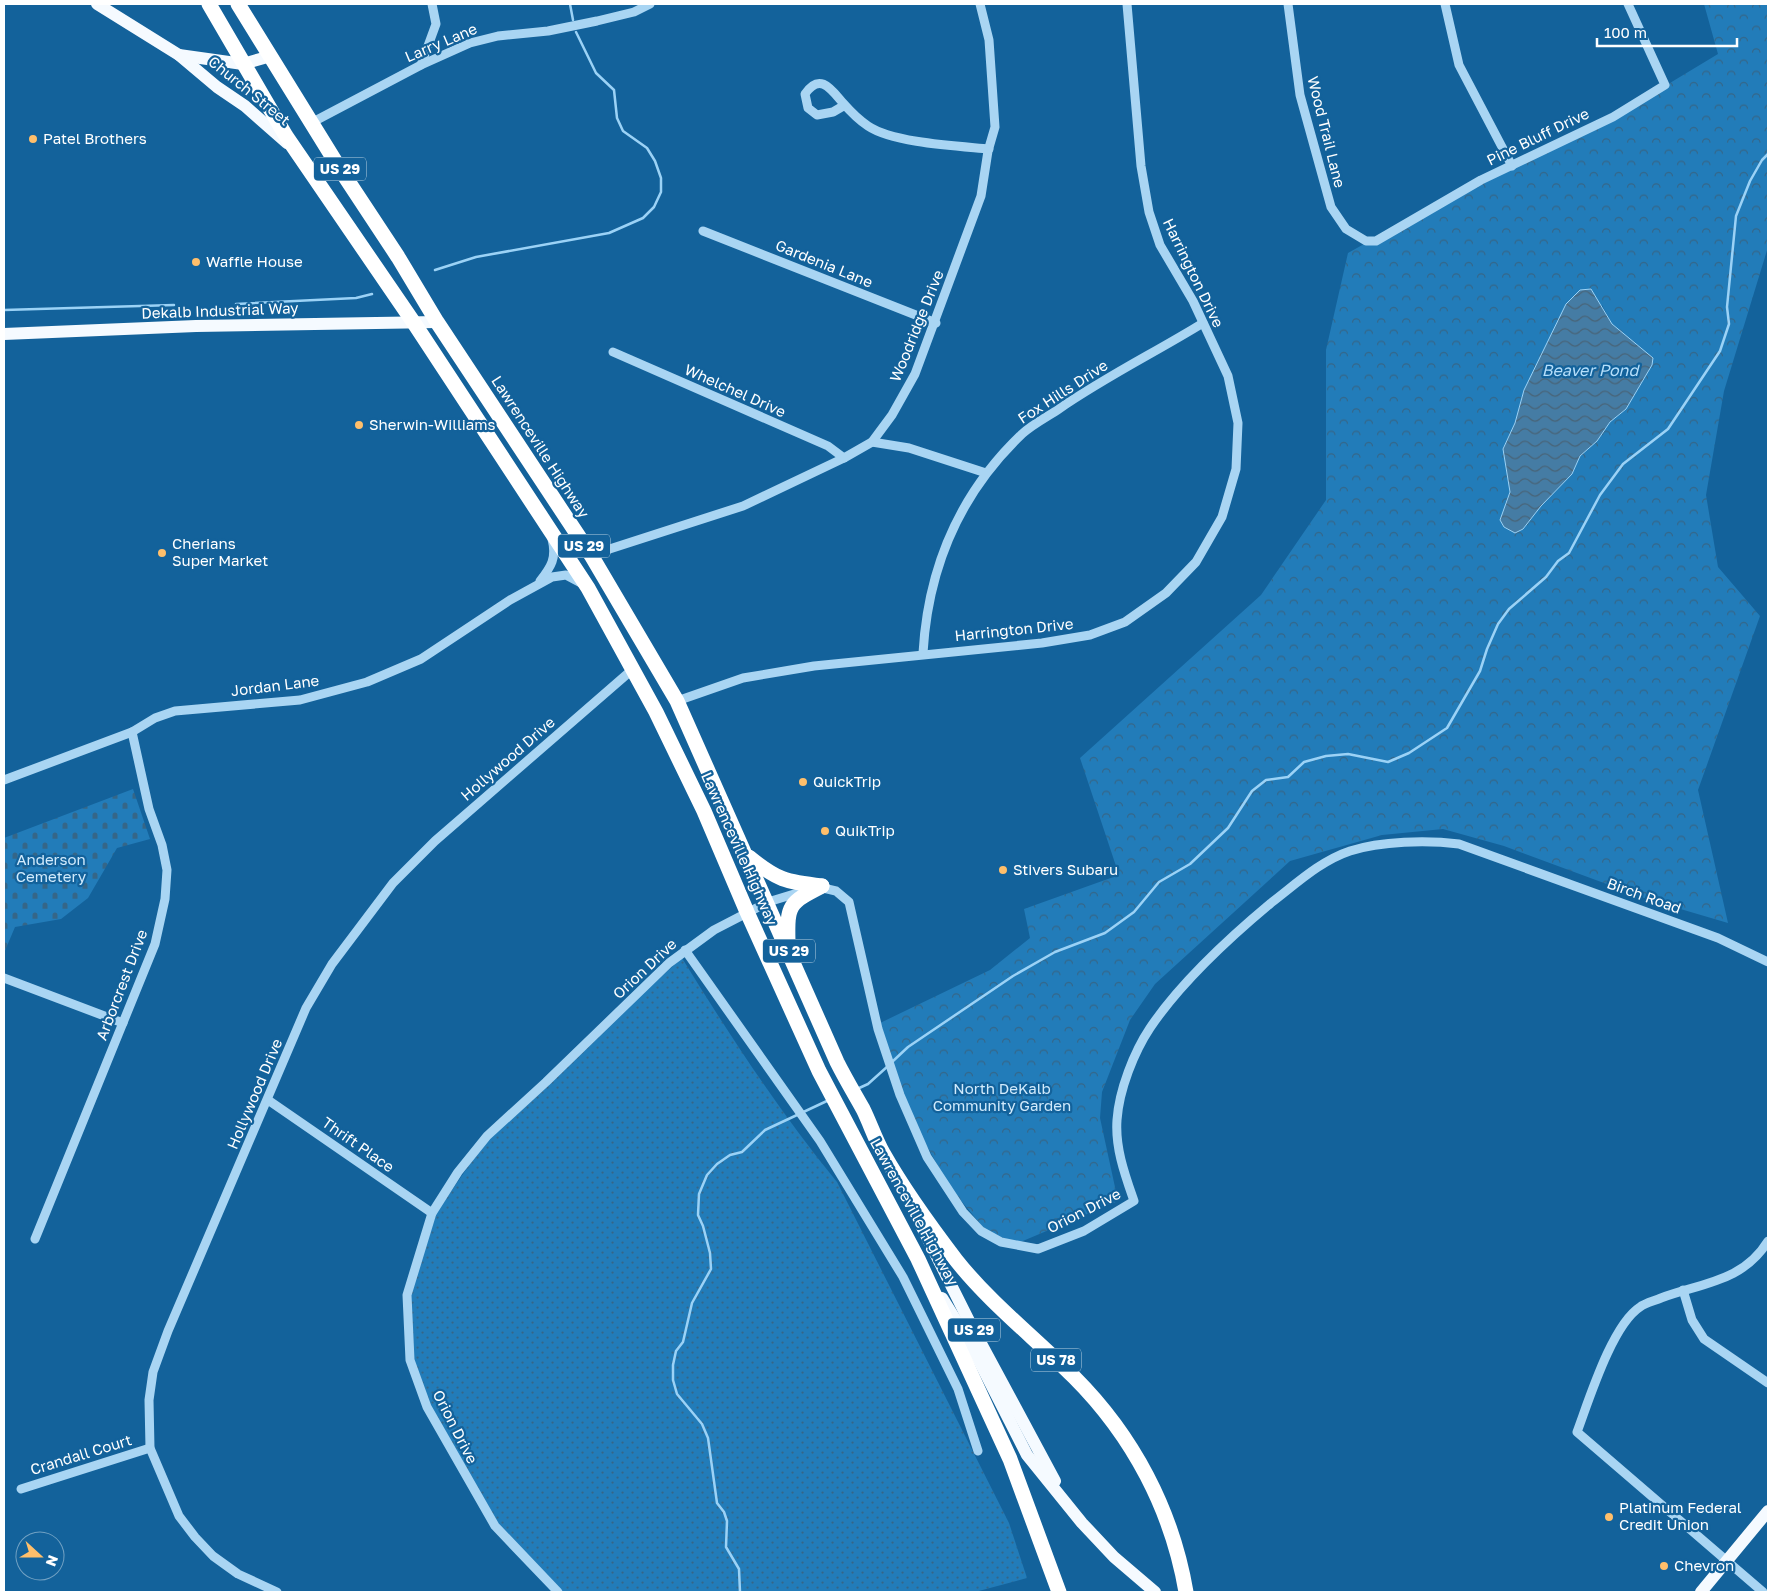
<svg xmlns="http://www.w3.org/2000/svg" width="1772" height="1596" font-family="'Golos Text',sans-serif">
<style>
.green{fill:url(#green-dots)}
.forest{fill:url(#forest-crowns);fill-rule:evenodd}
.cemetery{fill:url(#cemetery-stones)}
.water{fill:url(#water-waves);stroke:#9bd2f6}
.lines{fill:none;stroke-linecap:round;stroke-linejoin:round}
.stream{stroke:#9bd2f6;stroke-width:2.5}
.minor{stroke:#a9d5f3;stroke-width:9}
.major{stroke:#f5faff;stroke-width:12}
.highway{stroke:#fff;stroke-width:15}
.poi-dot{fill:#ffbf6b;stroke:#13629b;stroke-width:2}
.labels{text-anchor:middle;stroke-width:4.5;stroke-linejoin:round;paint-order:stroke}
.shield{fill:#13629b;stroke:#b8d0e1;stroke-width:1}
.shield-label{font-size:14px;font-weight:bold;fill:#fff}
.street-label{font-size:15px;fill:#fff;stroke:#13629b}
.poi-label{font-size:15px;fill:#fff;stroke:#13629b;text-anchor:start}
.park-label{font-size:15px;fill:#d1ebfd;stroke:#13629b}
.water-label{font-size:16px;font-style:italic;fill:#b5defa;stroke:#13629b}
</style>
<defs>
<pattern id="green-dots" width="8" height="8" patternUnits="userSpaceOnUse" patternTransform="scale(1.25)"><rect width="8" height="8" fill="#227cb9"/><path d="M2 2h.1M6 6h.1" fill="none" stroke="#356688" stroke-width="1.8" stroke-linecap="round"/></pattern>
<pattern id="forest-crowns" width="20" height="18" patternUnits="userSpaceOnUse" patternTransform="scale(1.25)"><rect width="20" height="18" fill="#227cb9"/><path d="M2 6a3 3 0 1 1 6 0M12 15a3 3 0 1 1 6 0" fill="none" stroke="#356688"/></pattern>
<pattern id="cemetery-stones" width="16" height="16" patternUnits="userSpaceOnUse" patternTransform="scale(1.25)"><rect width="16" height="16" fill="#227cb9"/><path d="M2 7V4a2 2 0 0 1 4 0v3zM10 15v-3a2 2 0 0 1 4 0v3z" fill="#356688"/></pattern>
<pattern id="water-waves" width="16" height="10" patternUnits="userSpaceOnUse" patternTransform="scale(1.25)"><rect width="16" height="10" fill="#457ca4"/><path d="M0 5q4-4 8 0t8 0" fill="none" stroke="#486478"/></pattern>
</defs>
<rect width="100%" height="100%" fill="#13629b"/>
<!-- green -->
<path class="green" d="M 682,958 C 730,1036 779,1111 837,1182 L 1009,1523 L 1027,1578 L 975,1592 L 559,1592 L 503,1539 L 426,1412 L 409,1352 L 404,1297 L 437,1212 L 498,1123 Z"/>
<!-- forest -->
<path class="forest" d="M 1704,4 L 1768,4 L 1768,247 L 1724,391 L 1706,495 L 1718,567 L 1760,616 L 1698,790 L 1728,923 L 1650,900 L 1504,846 L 1443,829 L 1382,835 L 1290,861 L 1155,984 L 1130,1020 L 1102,1092 L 1100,1118 L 1118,1201 L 1018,1243 L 987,1232 L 949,1186 L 922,1137 L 893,1070 L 878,1024 L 990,970 L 1030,938 L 1024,909 L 1119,875 L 1080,758 L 1261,595 L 1326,500 L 1326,350 L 1348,253 L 1504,166 L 1650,95 L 1718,54 ZM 1602,305 L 1612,324 L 1639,347 L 1646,376 L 1626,409 L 1610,422 L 1597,441 L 1580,456 L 1572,474 L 1541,506 L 1523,529 L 1505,504 L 1510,492 L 1503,448 L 1515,423 L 1524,390 L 1535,372 Z"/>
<!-- cemetery -->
<polygon class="cemetery" points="133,789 150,839 117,848 88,898 61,919 15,927 4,953 4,838"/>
<!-- water -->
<polygon class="water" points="1591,289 1612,324 1653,358 1652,365 1626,409 1610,422 1597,441 1580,456 1572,474 1541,506 1523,529 1515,533 1504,527 1500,520 1510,492 1503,449 1515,423 1524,390 1566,304 1580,290"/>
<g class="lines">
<!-- stream -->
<g class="stream">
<polyline points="570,4 573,20"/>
<polyline points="435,270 476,257 609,233 643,218 654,207 661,192 661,178 655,161 647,148 623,131 617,118 614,90 596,73 576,32"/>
<polyline points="236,304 356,298 372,294"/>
<polyline points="4,310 174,305"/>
<polyline points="892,1062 908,1047 1013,976 1055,952 1105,933 1134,912 1159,882 1190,864 1228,828 1252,791 1266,780 1288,777 1304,762 1326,756 1348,754 1388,762 1409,753 1447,728 1480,671 1487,649 1498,624 1509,609 1546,577 1558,561 1569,553 1600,495 1623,464 1668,429 1720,351 1729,324 1727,307 1736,216 1750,181 1762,160 1768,154"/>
<polyline points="857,1089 868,1084 888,1066"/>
<polyline points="740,1592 739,1569 726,1547 727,1521 724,1512 717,1503 708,1438 702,1424 677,1394 673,1380 673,1365 676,1351 683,1342 692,1303 711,1269 710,1253 703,1226 698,1215 699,1194 707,1175 717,1164 730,1155 742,1152 765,1130 829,1100"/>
</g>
<!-- minor -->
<g class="minor">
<polyline points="1288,4 1300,95 1331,207 1346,229 1366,241 1376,241 1481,180 1613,117 1665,85 1628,4"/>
<polyline points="1445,4 1459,65 1512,166"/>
<polyline points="421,65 436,24 432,4"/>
<path d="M 845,105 L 833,112 L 817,115 L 808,108 L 805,94 C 820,72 831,89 843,103 C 850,111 859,120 868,126 C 893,143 958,146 989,149"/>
<polyline points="311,123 421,65 470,43 498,36 548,31 597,21 634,12 650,4"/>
<polyline points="703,231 936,323"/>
<polyline points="613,352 828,446 844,458"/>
<polyline points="872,442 909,448 986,473"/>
<polyline points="591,555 743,506 844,458 872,442 892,415 915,374 981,196 988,151 995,127 989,40 980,4"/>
<path d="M 540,581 C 551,567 557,558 552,539"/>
<path d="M 923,653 C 928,568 959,494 1022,434 C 1033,424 1047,417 1059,409 C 1105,377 1156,352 1203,323"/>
<polyline points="677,701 743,678 814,666 1042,643 1090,635 1125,622 1166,593 1196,562 1222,517 1236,469 1238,423 1228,376 1193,301 1160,245 1149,212 1141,166 1127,4"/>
<polyline points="4,780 132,732 155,718 175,711 300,700 367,682 421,659 510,600 552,577 566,575 581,583"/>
<path d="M 819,887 L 836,891 L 849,902 L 878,1029 L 900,1095 L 927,1157 L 963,1212 L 981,1231 L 1001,1242 L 1038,1249 L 1084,1231 L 1134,1201 C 1125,1175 1115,1148 1117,1120 C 1119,1090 1134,1052 1150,1028 C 1181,982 1229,938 1271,903 C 1296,884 1320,861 1350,851 C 1381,841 1427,840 1459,844 L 1718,938 L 1768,962"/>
<polyline points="685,950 820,1141 903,1277 958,1389 978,1451"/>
<polyline points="4,978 123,1023"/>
<polyline points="268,1100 432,1213"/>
<polyline points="35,1239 155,944 165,899 167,870 162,845 149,809 132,732"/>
<polyline points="1683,1290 1692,1320 1704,1339 1768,1383"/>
<polyline points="21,1489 150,1448"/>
<polyline points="277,1592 238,1574 213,1556 195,1537 179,1516 150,1448 149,1400 153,1372 168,1331 306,1008 332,964 393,883 435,841 633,669"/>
<polyline points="558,1592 495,1526 427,1407 410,1360 407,1295 432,1213 458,1172 487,1136 546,1082 669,963 714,930 768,902 804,891"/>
<path d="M 1763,1592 L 1577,1432 C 1589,1400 1612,1325 1640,1307 C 1645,1303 1654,1301 1661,1298 C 1701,1283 1743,1282 1768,1241"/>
</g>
<!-- major -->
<g class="major">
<polyline points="97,4 179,55 217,87 245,106 287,143"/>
<polyline points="179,55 243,64 271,56"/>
<polyline points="4,334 196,326 437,322"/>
<polyline points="917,1217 970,1323 1055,1481"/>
<polyline points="942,1298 970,1343 1027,1455 1082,1523 1114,1557 1155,1592"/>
<polyline points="1701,1592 1768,1511"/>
</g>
<!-- highway -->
<g class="highway">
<polyline points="209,4 286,136 414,323 588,588 656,712 704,811 747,912 819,1071 918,1259 1010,1459 1059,1592"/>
<path d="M 238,4 L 340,169 L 398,257 L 437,322 L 591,555 L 677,701 L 837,1062 C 845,1078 854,1093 863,1109 C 870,1123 875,1139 883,1153 C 904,1190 930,1226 956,1260 C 990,1303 1035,1338 1074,1377 C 1133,1436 1172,1510 1186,1592"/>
<path d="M 749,857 C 777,880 786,882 822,886"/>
<path d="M 788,942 C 787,904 789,903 822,886"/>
</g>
</g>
<!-- markers -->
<g class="poi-dot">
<circle cx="33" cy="139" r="5"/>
<circle cx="196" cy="262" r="5"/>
<circle cx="359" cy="425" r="5"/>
<circle cx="162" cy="553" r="5"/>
<circle cx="803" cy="782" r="5"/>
<circle cx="825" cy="831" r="5"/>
<circle cx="1003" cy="870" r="5"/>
<circle cx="1609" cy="1517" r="5"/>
<circle cx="1664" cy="1566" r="5"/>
</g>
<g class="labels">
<!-- shield labels -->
<g class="shield">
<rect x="314" y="157.5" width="52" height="23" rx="4"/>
<rect x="558" y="534.5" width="52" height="23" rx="4"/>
<rect x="763" y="939.5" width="52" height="23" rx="4"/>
<rect x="948" y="1318.5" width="52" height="23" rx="4"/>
<rect x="1031" y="1348.5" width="50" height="23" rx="4"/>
</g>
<g class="shield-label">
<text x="340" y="174">US 29</text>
<text x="584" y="551">US 29</text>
<text x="789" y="956">US 29</text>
<text x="974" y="1335">US 29</text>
<text x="1056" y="1365">US 78</text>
</g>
<!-- street labels -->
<g class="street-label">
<text transform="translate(441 43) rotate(-23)" y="5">Larry Lane</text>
<text transform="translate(249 91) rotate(39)" y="5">Church Street</text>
<text transform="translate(1326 132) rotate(76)" y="5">Wood Trail Lane</text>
<text transform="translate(1538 137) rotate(-26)" y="5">Pine Bluff Drive</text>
<text transform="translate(824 264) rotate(22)" y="5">Gardenia Lane</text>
<text transform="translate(1193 273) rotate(64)" y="5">Harrington Drive</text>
<text transform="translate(220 311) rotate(-2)" y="5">Dekalb Industrial Way</text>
<text transform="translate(917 326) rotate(-68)" y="5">Woodridge Drive</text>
<text transform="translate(735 391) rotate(24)" y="5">Whelchel Drive</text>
<text transform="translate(1063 392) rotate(-33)" y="5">Fox Hills Drive</text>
<text transform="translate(540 447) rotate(57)" y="5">Lawrenceville Highway</text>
<text transform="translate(1014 630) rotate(-6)" y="5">Harrington Drive</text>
<text transform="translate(275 686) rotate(-7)" y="5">Jordan Lane</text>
<text transform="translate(508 759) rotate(-41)" y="5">Hollywood Drive</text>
<text transform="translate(739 849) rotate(66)" y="5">Lawrenceville Highway</text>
<text transform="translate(1644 896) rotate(20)" y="5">Birch Road</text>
<text transform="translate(645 969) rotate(-43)" y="5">Orion Drive</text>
<text transform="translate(122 985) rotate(-69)" y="5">Arborcrest Drive</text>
<text transform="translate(255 1094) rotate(-67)" y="5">Hollywood Drive</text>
<text transform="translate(358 1145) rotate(35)" y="5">Thrift Place</text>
<text transform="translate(1084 1211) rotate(-27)" y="5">Orion Drive</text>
<text transform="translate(914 1212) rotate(61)" y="5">Lawrenceville Highway</text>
<text transform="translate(455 1427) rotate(63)" y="5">Orion Drive</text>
<text transform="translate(81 1455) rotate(-17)" y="5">Crandall Court</text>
</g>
<!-- poi labels -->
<g class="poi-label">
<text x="43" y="144">Patel Brothers</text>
<text x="206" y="267">Waffle House</text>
<text x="369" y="430">Sherwin-Williams</text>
<text x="172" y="549">Cherians<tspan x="172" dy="17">Super Market</tspan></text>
<text x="813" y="787">QuickTrip</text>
<text x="835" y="836">QuikTrip</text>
<text x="1013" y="875">Stivers Subaru</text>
<text x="1619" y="1513">Platinum Federal<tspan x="1619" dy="17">Credit Union</tspan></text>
<text x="1674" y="1571">Chevron</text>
</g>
<!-- park labels -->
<g class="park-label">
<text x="51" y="865">Anderson<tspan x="51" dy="17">Cemetery</tspan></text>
<text x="1002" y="1094">North DeKalb<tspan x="1002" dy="17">Community Garden</tspan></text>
</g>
<!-- water labels -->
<g class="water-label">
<text x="1590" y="376">Beaver Pond</text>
</g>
</g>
<!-- border -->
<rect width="1772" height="1596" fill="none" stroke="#ffffff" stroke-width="10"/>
<!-- north arrow -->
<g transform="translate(40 1556) rotate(111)"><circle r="24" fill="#13629b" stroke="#71a1c3"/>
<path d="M0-4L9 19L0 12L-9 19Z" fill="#ffbf6b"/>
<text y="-8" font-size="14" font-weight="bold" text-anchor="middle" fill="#ffffff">N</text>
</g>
<!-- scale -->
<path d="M1597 38v8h140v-8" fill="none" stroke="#ffffff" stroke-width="2.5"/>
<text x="1604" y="38" font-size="15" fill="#ffffff" stroke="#13629b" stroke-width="4" paint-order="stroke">100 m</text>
</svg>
